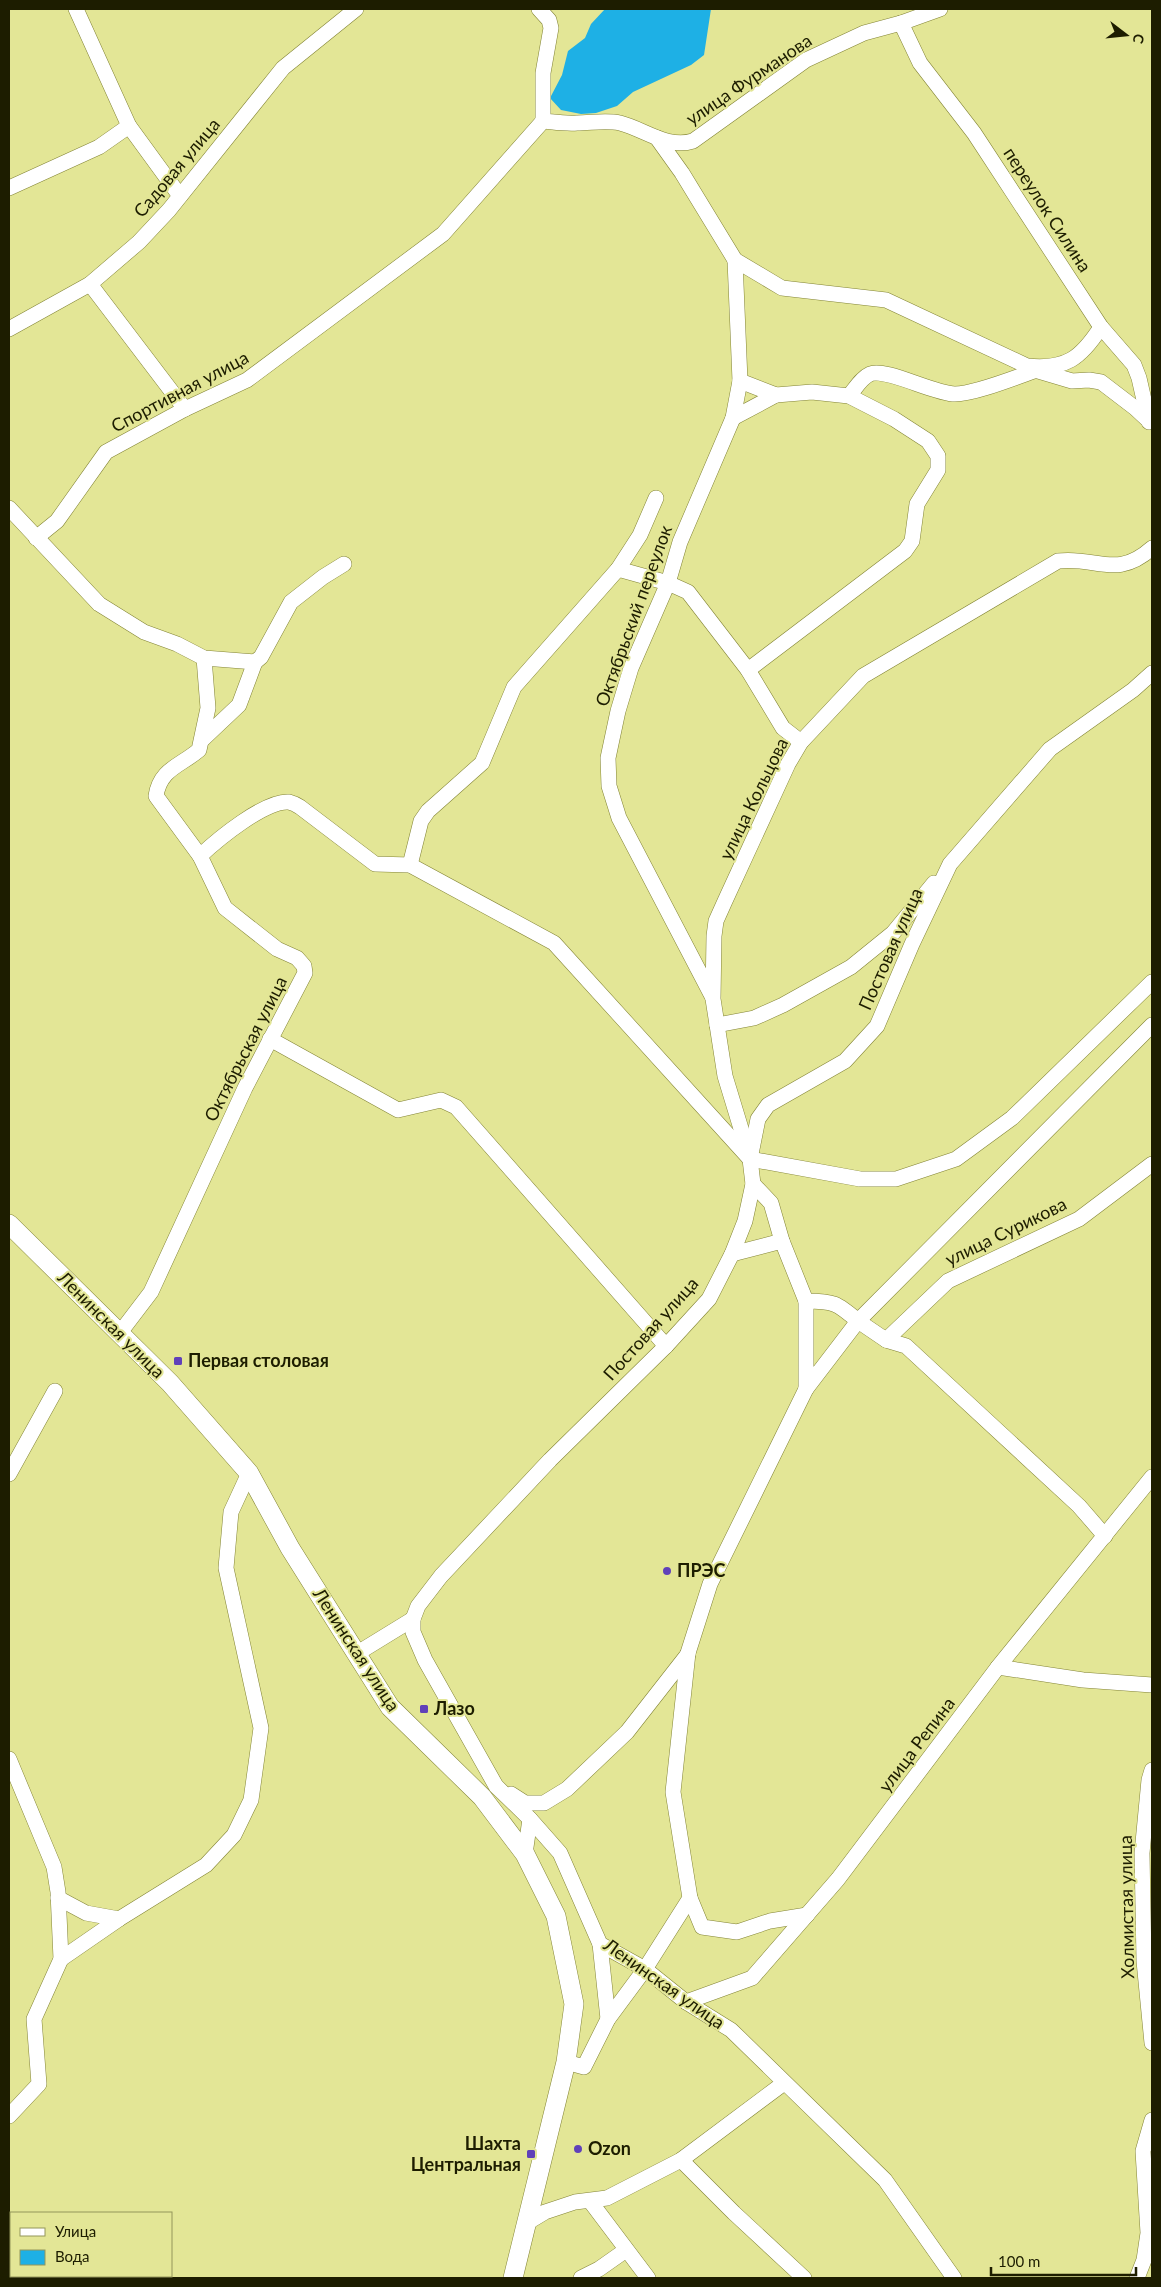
<svg xmlns="http://www.w3.org/2000/svg" width="1161" height="2287" font-family="Lato,sans-serif">
<style>
.water{fill:#1eb0e5}
.lines{fill:none;stroke-linecap:round;stroke-linejoin:round}
.minor-casing{stroke:#838435;stroke-width:16}
.major-casing{stroke:#838435;stroke-width:20}
.minor{stroke:#fff;stroke-width:15}
.major{stroke:#fff;stroke-width:19}
.poi-dot{fill:#6041b9;stroke:#e3e696;stroke-width:2}
.labels{text-anchor:middle;stroke-width:4;stroke-linejoin:round;paint-order:stroke}
.street-label{font-size:18px;fill:#1d1d00;stroke:#e3e696}
.poi-label{font-size:18px;font-weight:bold;fill:#1d1d00;stroke:#e3e696;text-anchor:start}
</style>
<rect width="100%" height="100%" fill="#e3e696"/>
<!-- water -->
<polygon class="water" points="605,9 711,9 704,55 691,65 633,92 617,106 596,113 581,114 561,110 550,98 562,75 568,51 585,38 591,24"/>
<g class="lines">
<!-- minor casing -->
<g class="minor-casing">
<g id="minor">
<polyline points="76,9 129,126 180,196"/>
<path d="M 539,9 L 549,20 L 551,28 L 543,73 L 543,121 C 554,122 566,124 577,123 C 591,123 606,120 620,123 C 644,129 667,149 693,141 L 806,60 L 864,33 L 901,23 L 940,9"/>
<polyline points="901,23 920,63 974,133 1101,327 1134,365 1139,378 1149,422"/>
<path d="M 657,138 L 682,173 L 735,260 L 782,288 L 886,300 L 1027,366 C 1066,370 1081,358 1101,327"/>
<polyline points="9,188 99,147 129,126"/>
<polyline points="90,284 185,409"/>
<polyline points="9,329 90,284 139,242 169,210 283,68 356,9"/>
<polyline points="1035,370 1072,381 1089,380 1101,382 1135,408 1149,421"/>
<polyline points="740,381 776,395 812,392 849,396 894,419 928,441 938,456 938,470 917,504 912,541 905,551 748,670"/>
<path d="M 849,396 C 855,389 861,378 870,374 C 885,367 934,394 955,394 C 975,394 1016,377 1037,370"/>
<polyline points="733,418 776,395"/>
<polyline points="9,508 99,604 144,632 177,644 204,658 255,662 261,657 291,602 323,577 344,564"/>
<polyline points="36,538 57,521 106,452 185,409 247,380 443,234 543,121"/>
<polyline points="618,569 668,583 688,592 748,670 783,728 801,742"/>
<polyline points="203,739 239,705 255,662"/>
<path d="M 200,856 C 217,840 265,800 289,802 C 293,803 297,805 300,807 L 375,864 L 410,865 L 554,943 L 750,1159 L 860,1179 L 896,1179 L 956,1159 L 1012,1118 L 1152,982"/>
<polyline points="410,865 421,821 428,811 482,763 514,687 618,569 640,535 656,498"/>
<polyline points="712,996 619,818 609,786 608,758 618,711 631,668 668,583 680,542 733,418 740,381 735,260"/>
<polyline points="717,1025 754,1018 783,1005 851,967 893,933 934,883"/>
<polyline points="270,1039 398,1110 441,1100 456,1107 666,1346"/>
<path d="M 749,1155 L 725,1076 L 713,999 L 714,936 L 716,921 L 725,901 L 788,764 L 801,742 L 863,676 L 1058,561 C 1097,556 1116,580 1152,548"/>
<polyline points="753,1184 771,1203 782,1241"/>
<path d="M 732,1254 L 782,1241 L 806,1301 C 834,1301 837,1303 858,1321 L 1152,1025"/>
<polyline points="806,1301 806,1389 858,1321 886,1340 948,1281 1079,1219 1152,1164"/>
<path d="M 119,1334 L 151,1292 L 245,1088 L 305,973 L 304,966 L 297,958 L 277,949 L 225,908 L 200,856 L 156,796 C 160,769 180,766 199,750 L 208,708 L 204,658"/>
<polyline points="886,1340 906,1346 1079,1506 1105,1536"/>
<polyline points="9,1474 55,1391"/>
<polyline points="356,1654 413,1619"/>
<polyline points="998,1667 1083,1680 1152,1685"/>
<polyline points="9,1759 54,1867 58,1892 61,1959 34,2019 39,2084 9,2116"/>
<polyline points="1152,1770 1149,1780 1142,1853 1144,1961 1152,2043"/>
<polyline points="511,1794 525,1803 544,1803 567,1789 627,1732 688,1654"/>
<polyline points="525,1854 530,1819"/>
<polyline points="58,1898 86,1913 119,1919 206,1865 234,1835 251,1800 261,1728 226,1568 231,1512 249,1473"/>
<polyline points="690,1898 702,1927 737,1932 770,1921 807,1915"/>
<polyline points="600,1944 608,2019"/>
<polyline points="61,1959 119,1919"/>
<polyline points="686,2002 752,1978 838,1879 998,1667 1152,1477"/>
<polyline points="566,2062 584,2067 608,2019 645,1969 690,1898 673,1792 688,1653 710,1584 806,1389"/>
<polyline points="681,2160 734,2213 804,2278"/>
<polyline points="590,2201 648,2278"/>
<polyline points="525,2224 545,2212 575,2202 607,2198 681,2160 784,2083"/>
<polyline points="581,2278 599,2269 626,2250"/>
<polyline points="954,2278 885,2180 731,2030 686,2002 645,1969 600,1944 560,1853 530,1819 496,1786 425,1660 413,1632 413,1619 418,1606 441,1576 550,1460 666,1346 709,1299 732,1254 745,1221 753,1184 750,1159 758,1119 768,1105 845,1061 877,1026 912,944 950,864 1050,749 1133,690 1152,673"/>
<polyline points="1137,2278 1144,2260 1148,2233 1143,2151 1152,2120"/>
</g>
</g>
<!-- major casing -->
<g class="major-casing">
<polyline id="major" points="9,1224 170,1383 249,1473 290,1548 390,1707 482,1797 525,1854 556,1916 574,2004 566,2062 513,2278"/>
</g>
<!-- minor -->
<use href="#minor" class="minor"/>
<!-- major -->
<use href="#major" class="major"/>
</g>
<!-- markers -->
<g class="poi-dot">
<rect x="173" y="1356" width="10" height="10" rx="2.5"/>
<circle cx="667" cy="1571" r="5"/>
<rect x="419" y="1704" width="10" height="10" rx="2.5"/>
<circle cx="578" cy="2149" r="5"/>
<rect x="526" y="2149" width="10" height="10" rx="2.5"/>
</g>
<g class="labels">
<!-- street labels -->
<g class="street-label">
<text transform="translate(749 80) rotate(-34)" y="6">улица Фурманова</text>
<text transform="translate(177 168) rotate(-50)" y="6">Садовая улица</text>
<text transform="translate(1047 210) rotate(57)" y="6">переулок Силина</text>
<text transform="translate(180 392) rotate(-28)" y="6">Спортивная улица</text>
<text transform="translate(634 616) rotate(-70)" y="6">Октябрьский переулок</text>
<text transform="translate(754 799) rotate(-64)" y="6">улица Кольцова</text>
<text transform="translate(891 949) rotate(-66)" y="6">Постовая улица</text>
<text transform="translate(246 1049) rotate(-63)" y="6">Октябрьская улица</text>
<text transform="translate(1006 1232) rotate(-26)" y="6">улица Сурикова</text>
<text transform="translate(111 1325) rotate(45)" y="6">Ленинская улица</text>
<text transform="translate(651 1329) rotate(-48)" y="6">Постовая улица</text>
<text transform="translate(356 1650) rotate(57)" y="6">Ленинская улица</text>
<text transform="translate(917 1745) rotate(-53)" y="6">улица Репина</text>
<text transform="translate(1127 1907) rotate(-91)" y="6">Холмистая улица</text>
<text transform="translate(664 1984) rotate(35)" y="6">Ленинская улица</text>
</g>
<!-- poi labels -->
<g class="poi-label">
<text x="188" y="1367">Первая столовая</text>
<text x="677" y="1577">ПРЭС</text>
<text x="434" y="1715">Лазо</text>
<text x="521" y="2150" text-anchor="end">Шахта<tspan x="521" dy="21">Центральная</tspan></text>
<text x="588" y="2155">Ozon</text>
</g>
</g>
<!-- border -->
<rect width="1161" height="2287" fill="none" stroke="#1d1d00" stroke-width="20"/>
<!-- legend -->
<rect x="10" y="2212" width="162" height="65" fill="#e3e696" stroke="#94965a"/>
<rect x="20" y="2228" width="25" height="8" fill="#ffffff" stroke="#94965a"/>
<text x="55" y="2237" font-size="15" fill="#1d1d00">Улица</text>
<rect x="20" y="2250" width="25" height="15" fill="#1eb0e5" stroke="#94965a"/>
<text x="55" y="2262" font-size="15" fill="#1d1d00">Вода</text>
<!-- north arrow -->
<g transform="translate(1126 35) rotate(106)" stroke="#e3e696" stroke-width="4" paint-order="stroke">
<path d="M0-4L9 19L0 12L-9 19Z" fill="#1d1d00"/>
<text y="-8" font-size="14" font-weight="bold" text-anchor="middle" fill="#1d1d00">С</text>
</g>
<!-- scale -->
<path d="M991 2267v8h145v-8" fill="none" stroke="#1d1d00" stroke-width="2.5"/>
<text x="998" y="2267" font-size="15" fill="#1d1d00" stroke="#e3e696" stroke-width="4" paint-order="stroke">100 m</text>
</svg>
